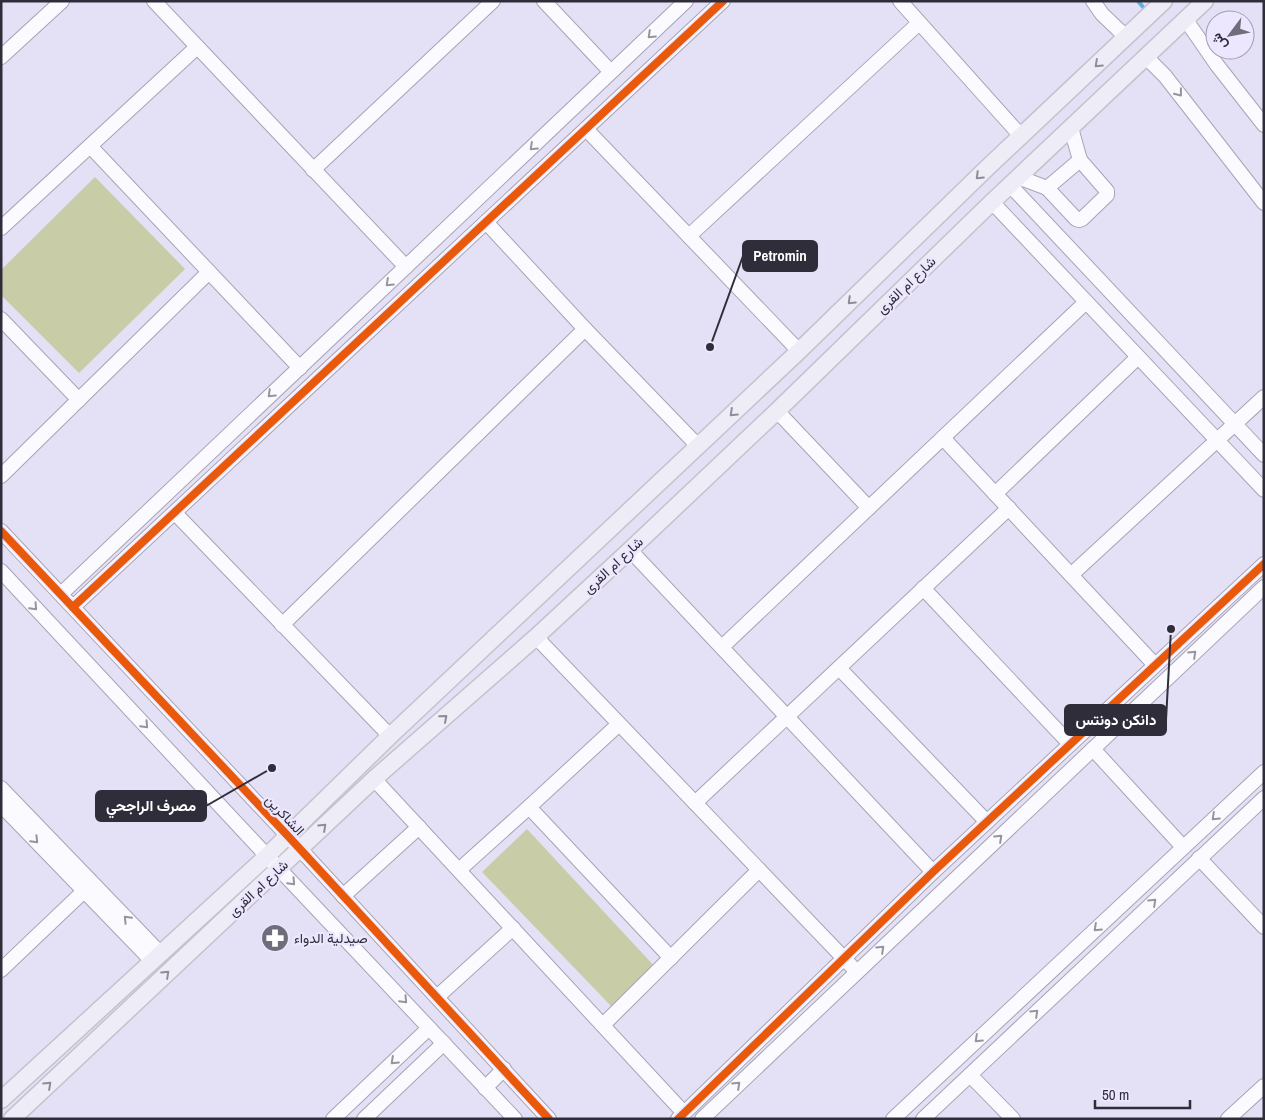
<svg xmlns="http://www.w3.org/2000/svg" width="1265" height="1120" font-family="'Archivo Narrow',Vazirmatn,sans-serif">
<style>
.green{fill:#c8cca7}
.lines{fill:none;stroke-linecap:round;stroke-linejoin:round}
.stream{stroke:#5eb2e0;stroke-width:4}
.minor-casing{stroke:#a7a4b4;stroke-width:16}
.major-casing{stroke:#c4c2cc;stroke-width:19}
.minor{stroke:#fbfafe;stroke-width:14}
.major{stroke:#eeecf6;stroke-width:16}
.cycleway-casing{stroke:#ece7fe;stroke-width:11}
.cycleway{stroke:#e8590c;stroke-width:8}
.oneway{stroke:#96949c}
.oneway2{stroke:#8f8c98}
.labels{text-anchor:middle;stroke-width:4.5;stroke-linejoin:round;paint-order:stroke}
.street-label{font-size:14px;fill:#302d3b;stroke:#ece7fe}
.poi-label{font-size:14px;fill:#302d3b;stroke:#ece7fe;text-anchor:start}
.leader{fill:none;stroke:#302d3b;stroke-width:2}
.callout-dot{fill:#302d3b;stroke:#ece7fe;stroke-width:2}
.callout{fill:#302d3b;stroke:#302d3b;stroke-width:2}
.callout-label{font-size:15px;text-anchor:middle;font-weight:bold;fill:#fff}
</style>
<rect width="100%" height="100%" fill="#e4e0f5"/>
<!-- green -->
<g class="green">
<polygon points="95,177 185,269 79,373 1,295 1,270"/>
<polygon points="527,829 656,968 614,1009 482,872"/>
</g>
<g class="lines">
<!-- stream -->
<polyline class="stream" points="1138,1 1143,7"/>
<!-- minor casing -->
<g class="minor-casing">
<g id="minor">
<polyline points="154,1 406,267"/>
<polyline points="544,1 611,72"/>
<polyline points="900,1 1021,136"/>
<polyline points="1093,1 1102,14 1126,37"/>
<polyline points="1186,20 1217,65 1264,125"/>
<polyline points="1,57 62,1"/>
<polyline points="1146,57 1165,76 1264,203"/>
<polyline points="586,129 799,351"/>
<polyline points="90,146 300,368"/>
<polyline points="313,170 493,1"/>
<polyline points="1018,177 1047,188 1080,160 1071,128"/>
<polyline points="1010,185 1264,455"/>
<polyline points="1047,188 1076,219 1079,220 1082,219 1107,195 1107,191 1080,160"/>
<polyline points="992,202 1264,490"/>
<polyline points="486,222 585,329 698,446"/>
<polyline points="1,228 197,47"/>
<polyline points="689,236 919,23"/>
<polyline points="1,319 79,400"/>
<polyline points="777,411 869,508"/>
<polyline points="943,438 1155,665"/>
<polyline points="1,476 209,272"/>
<polyline points="995,494 1138,357"/>
<polyline points="175,513 390,736"/>
<polyline points="1,531 288,836 549,1119"/>
<polyline points="630,550 933,872"/>
<polyline points="1,571 267,856 515,1119"/>
<polyline points="1071,575 1264,397"/>
<polyline points="923,588 1070,744"/>
<polyline points="61,594 686,1"/>
<polyline points="73,607 723,1"/>
<polyline points="282,625 585,329"/>
<polyline points="536,637 857,972"/>
<polyline points="722,647 1086,302"/>
<polyline points="839,668 987,822"/>
<polyline points="1093,749 1183,847"/>
<polyline points="374,779 684,1113"/>
<polyline points="1,788 161,954"/>
<polyline points="695,803 1009,508"/>
<polyline points="1,805 152,961"/>
<polyline points="529,807 671,958"/>
<polyline points="1199,858 1264,927"/>
<polyline points="459,870 529,807 619,724"/>
<polyline points="343,896 419,827"/>
<polyline points="1,970 84,891"/>
<polyline points="437,997 513,928"/>
<polyline points="603,1025 759,870"/>
<polyline points="970,1075 1013,1119"/>
<polyline points="485,1088 504,1069"/>
<polyline points="333,1119 429,1028"/>
<polyline points="364,1119 444,1043"/>
<polyline points="678,1119 933,872 1264,564"/>
<polyline points="702,1119 1264,587"/>
<polyline points="893,1119 1264,772"/>
<polyline points="923,1119 1264,798"/>
<polyline points="1228,1119 1264,1086"/>
</g>
</g>
<!-- major casing -->
<g class="major-casing">
<g id="major">
<polyline points="1,1100 267,856 390,736 799,351 987,168 1164,1"/>
<polyline points="12,1119 374,779 536,637 630,550 777,411 992,202 1205,1"/>
</g>
</g>
<!-- minor -->
<use href="#minor" class="minor"/>
<!-- major -->
<use href="#major" class="major"/>
<!-- cycleway casing -->
<g class="cycleway-casing">
<g id="cycleway">
<polyline points="1,531 288,836 549,1119"/>
<polyline points="73,607 723,1"/>
<polyline points="678,1119 933,872 1264,564"/>
</g>
</g>
<!-- cycleway -->
<use href="#cycleway" class="cycleway"/>
</g>
<!-- one-way arrows -->
<defs><path id="oneway-chevron" d="M-2-3.5L2.5 0L-2 3.5" fill="none" stroke-width="1.6" stroke-linecap="round" stroke-linejoin="round" transform="scale(1.25)"/></defs>
<g class="oneway">
<use href="#oneway-chevron" transform="translate(651 35) rotate(136)"/>
<use href="#oneway-chevron" transform="translate(1179 93) rotate(52)"/>
<use href="#oneway-chevron" transform="translate(533 147) rotate(137)"/>
<use href="#oneway-chevron" transform="translate(389 283) rotate(137)"/>
<use href="#oneway-chevron" transform="translate(271 394) rotate(136)"/>
<use href="#oneway-chevron" transform="translate(34 607) rotate(47)"/>
<use href="#oneway-chevron" transform="translate(1193 654) rotate(-43)"/>
<use href="#oneway-chevron" transform="translate(145 725) rotate(47)"/>
<use href="#oneway-chevron" transform="translate(1215 817) rotate(137)"/>
<use href="#oneway-chevron" transform="translate(999 838) rotate(-43)"/>
<use href="#oneway-chevron" transform="translate(35 840) rotate(46)"/>
<use href="#oneway-chevron" transform="translate(292 882) rotate(47)"/>
<use href="#oneway-chevron" transform="translate(1153 902) rotate(-43)"/>
<use href="#oneway-chevron" transform="translate(127 919) rotate(-134)"/>
<use href="#oneway-chevron" transform="translate(1097 928) rotate(137)"/>
<use href="#oneway-chevron" transform="translate(881 949) rotate(-43)"/>
<use href="#oneway-chevron" transform="translate(404 1000) rotate(47)"/>
<use href="#oneway-chevron" transform="translate(1035 1013) rotate(-43)"/>
<use href="#oneway-chevron" transform="translate(978 1039) rotate(137)"/>
<use href="#oneway-chevron" transform="translate(394 1061) rotate(137)"/>
<use href="#oneway-chevron" transform="translate(737 1085) rotate(-43)"/>
</g>
<g class="oneway2">
<use href="#oneway-chevron" transform="translate(1098 64) rotate(137)"/>
<use href="#oneway-chevron" transform="translate(979 176) rotate(136)"/>
<use href="#oneway-chevron" transform="translate(851 301) rotate(136)"/>
<use href="#oneway-chevron" transform="translate(733 413) rotate(137)"/>
<use href="#oneway-chevron" transform="translate(444 718) rotate(-41)"/>
<use href="#oneway-chevron" transform="translate(323 827) rotate(-43)"/>
<use href="#oneway-chevron" transform="translate(166 974) rotate(-43)"/>
<use href="#oneway-chevron" transform="translate(48 1085) rotate(-43)"/>
</g>
<!-- icons -->
<defs>
<g id="pharmacy-disc" transform="scale(1.4375)"><circle r="9.5" fill="#6f6c7c" stroke="#ece7fe"/><path d="M-2-6h4v4h4v4h-4v4h-4v-4h-4v-4h4Z" fill="#fff"/></g>
</defs>
<g fill-rule="evenodd">
<use href="#pharmacy-disc" x="275" y="938"/>
</g>
<g class="labels">
<!-- street labels -->
<g class="street-label">
<text transform="translate(906 285) rotate(-44)" y="5">شارع ام القرى</text>
<text transform="translate(613 565) rotate(-43)" y="5">شارع ام القرى</text>
<text transform="translate(285 815) rotate(47)" y="5">الشاكرين</text>
<text transform="translate(258 888) rotate(-43)" y="5">شارع ام القرى</text>
</g>
<!-- poi labels -->
<g class="poi-label">
<text x="294" y="943">صيدلية الدواء</text>
</g>
</g>
<!-- callouts -->
<path class="leader" d="M710 347L743 256M1171 629L1166 720M272 768L206 806"/>
<g class="callout-dot">
<circle cx="710" cy="347" r="5"/>
<circle cx="1171" cy="629" r="5"/>
<circle cx="272" cy="768" r="5"/>
</g>
<g class="callout">
<rect x="743" y="241" width="74" height="30" rx="5"/>
<rect x="1065" y="705" width="101" height="30" rx="5"/>
<rect x="96" y="791" width="110" height="30" rx="5"/>
</g>
<g class="callout-label">
<text x="780" y="261">Petromin</text>
<text x="1116" y="725">دانكن دونتس</text>
<text x="151" y="811">مصرف الراجحي</text>
</g>
<!-- border -->
<rect width="1265" height="1120" fill="none" stroke="#302d3b" stroke-width="5"/>
<!-- north arrow -->
<g transform="translate(1230 35) rotate(238)"><circle r="24" fill="#ece7fe" stroke="#a19db0"/>
<path d="M0-4L9 19L0 12L-9 19Z" fill="#6f6c7c"/>
<text y="-8" font-size="14" font-weight="bold" text-anchor="middle" fill="#302d3b">ش</text>
</g>
<!-- scale -->
<path d="M1095 1100v8h95v-8" fill="none" stroke="#302d3b" stroke-width="2.5"/>
<text x="1102" y="1100" font-size="15" fill="#302d3b" stroke="#ece7fe" stroke-width="4" paint-order="stroke">50 m</text>
</svg>
